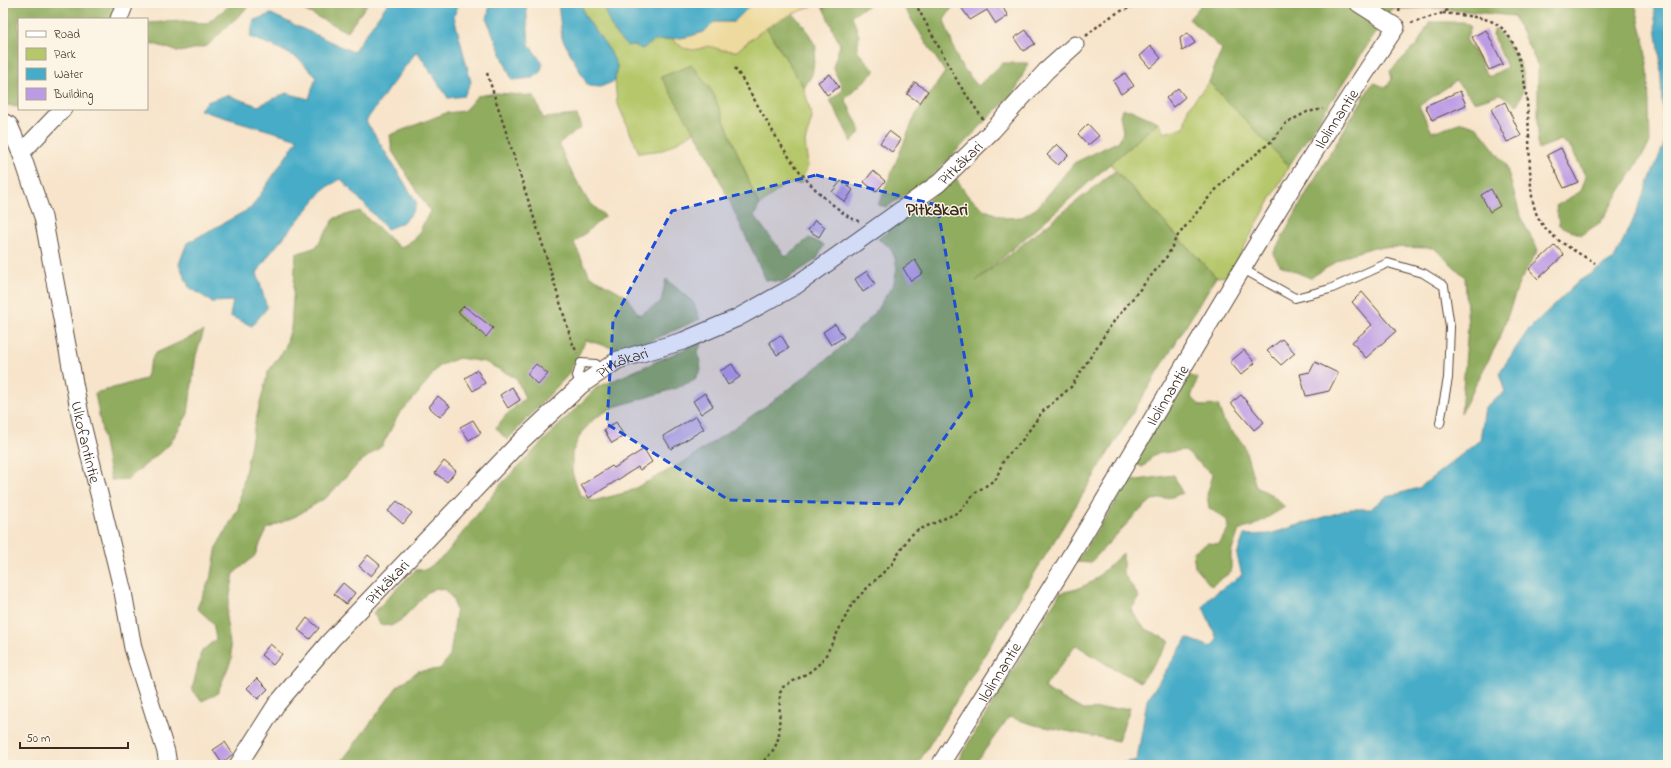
<svg xmlns="http://www.w3.org/2000/svg" width="1671" height="768" font-family="'Indie Flower',sans-serif">
<style>
.green{fill:#b5c76a;stroke:#787844}
.forest{fill:#90ac5e;stroke:#666b3e}
.sand{fill:#eeda9e;stroke:#94825e}
.water{fill:#47acc7;stroke:#416b72}
.building{fill:#bc9be5}
.lines{fill:none;stroke-linecap:round;stroke-linejoin:round}
.lane-casing{stroke:#574638;stroke-width:10}
.street-casing{stroke:#574638;stroke-width:19}
.path{stroke:#574638;stroke-width:2.5;stroke-dasharray:3 3;stroke-linecap:butt}
.lane{stroke:#fff;stroke-width:8}
.street{stroke:#fff;stroke-width:17}
.marked{fill:#1d4ed8;fill-opacity:0.2;stroke:#1d4ed8;stroke-width:3;stroke-dasharray:8 5;stroke-linejoin:round}
.labels{text-anchor:middle;stroke-width:3;stroke-linejoin:round;paint-order:stroke}
.street-label{font-size:16px;fill:#3b2a1e;stroke:#fcf5e5}
.quarter-label{font-size:18px;font-weight:bold;fill:#3b2a1e;stroke:#fcf5e5}
</style>
<rect width="100%" height="100%" fill="#fcf5e5"/>
<filter id="ink" filterUnits="userSpaceOnUse"><feTurbulence type="fractalNoise" baseFrequency=".025" numOctaves="2"/><feDisplacementMap in="SourceGraphic" scale="8" xChannelSelector="R" yChannelSelector="G"/><feConvolveMatrix kernelMatrix="1 2 1 2 8 2 1 2 1" color-interpolation-filters="sRGB"/></filter>
<filter id="wash" filterUnits="userSpaceOnUse"><feTurbulence type="fractalNoise" baseFrequency=".012" numOctaves="4" result="noise"/><feDisplacementMap in="SourceGraphic" scale="16" xChannelSelector="R" yChannelSelector="G"/><feGaussianBlur stdDeviation="0.9" result="paint"/><feColorMatrix in="noise" values="0 0 0 0 0 0 0 0 0 0 0 0 0 0 0 0 0 1.4 0 .05"/><feComposite in="paint" operator="in"/></filter>
<g filter="url(#wash)">
<rect width="100%" height="100%" fill="#f7e4cb"/>
<!-- green -->
<g class="green">
<polygon points="581,3 602,3 611,25 634,45 642,49 654,41 672,39 683,48 694,50 709,46 722,50 737,51 766,27 804,88 812,118 805,142 808,166 801,183 785,184 759,206 713,93 692,65 662,77 695,132 663,150 639,153 617,102 615,81 617,66 610,51 585,16"/>
<polygon points="1209,82 1289,166 1228,276 1216,277 1110,164 1158,122 1164,133 1184,127 1188,108"/>
</g>
<!-- forest -->
<g class="forest">
<polygon points="3,3 121,3 113,19 19,19 19,107 18,107 7,105 3,100"/>
<polygon points="233,3 252,3 207,46 180,52 147,42 147,23 183,21 206,24"/>
<polygon points="290,3 368,3 347,32"/>
<polygon points="821,3 872,3 852,15 859,36 857,51 875,71 845,99 861,131 852,142 830,100 843,90 833,67 840,45"/>
<polygon points="901,3 955,3 944,20 959,63 978,86 1003,63 1028,63 1016,90 931,177 887,207 878,205 915,116 945,72"/>
<polygon points="1203,3 1635,3 1644,41 1648,71 1650,143 1601,222 1581,235 1559,225 1556,206 1581,191 1586,177 1571,148 1561,140 1538,149 1538,66 1514,16 1432,8 1391,9 1289,166 1209,82 1222,49 1189,19"/>
<polygon points="792,13 804,25 816,47 812,75 804,88 766,27"/>
<path d="M 1430,22 L 1464,22 L 1471,27 L 1466,39 L 1489,77 L 1507,67 L 1493,35 L 1495,28 C 1511,46 1526,64 1523,90 C 1522,95 1519,100 1517,105 L 1500,94 L 1475,102 L 1456,81 L 1419,106 L 1432,132 L 1462,122 L 1477,127 L 1506,165 L 1521,218 L 1538,250 L 1519,283 L 1500,338 L 1461,413 L 1468,327 L 1465,277 L 1434,248 L 1374,247 L 1348,255 L 1310,278 L 1280,265 L 1273,254 L 1311,185 L 1373,82 L 1386,88 L 1392,79 L 1390,71 L 1418,43 Z"/>
<polygon points="692,65 713,93 759,206 754,216 786,257 809,238 824,245 817,259 782,282 766,280 707,153 661,77"/>
<polygon points="497,93 534,96 543,118 577,115 581,128 559,143 565,160 588,201 605,216 574,243 590,276 625,295 639,315 661,302 666,279 693,302 700,319 641,345 619,350 586,340 568,375 507,440 496,428 505,416 525,398 516,378 485,362 459,358 439,366 416,396 399,414 382,446 359,463 327,497 296,516 267,529 254,557 234,573 226,617 232,658 217,694 202,701 192,691 201,652 216,639 213,623 197,608 212,574 217,546 238,509 255,423 268,372 285,348 291,328 296,254 316,247 335,218 360,211 400,248 416,238 430,211 392,151 390,135 446,113 464,111 477,96"/>
<polygon points="1122,109 1131,110 1158,122 976,281 1115,171 1216,277 917,765 339,765 397,687 418,671 440,669 450,656 456,613 453,599 445,590 436,588 428,592 401,620 391,626 380,624 373,613 415,570 427,569 445,555 503,482 596,388 703,341 698,351 701,370 694,380 677,388 614,407 595,418 581,433 572,453 572,472 580,495 593,501 628,492 684,462 769,404 836,352 874,314 894,283 897,269 895,258 890,247 878,239 956,178 967,195 985,210 1005,218 1022,217 1037,208 1074,163 1119,141 1123,132 1120,115"/>
<polygon points="204,331 196,355 188,414 169,445 128,479 111,480 95,393 145,379 154,354"/>
<polygon points="1187,375 1198,378 1191,397 1201,406 1218,405 1224,422 1244,445 1256,487 1272,495 1285,507 1253,526 1239,530 1231,553 1231,572 1211,586 1195,567 1193,552 1208,543 1219,544 1228,529 1227,520 1209,508 1207,495 1213,475 1184,450 1155,454 1143,467 1133,463"/>
<polygon points="1174,475 1182,493 1172,497 1152,500 1136,514 1090,563 1076,562 1130,481"/>
<polygon points="1123,553 1123,573 1139,597 1131,610 1144,628 1170,641 1141,682 1111,667 1076,645 1044,688 1083,710 1130,708 1118,741 1035,725 1009,717 974,765 955,765 1060,593 1077,589 1092,582"/>
</g>
<!-- sand -->
<path class="sand" d="M 761,3 L 822,3 C 786,15 766,25 737,51 L 722,50 L 709,46 L 694,50 L 683,48 L 672,39 L 704,32 L 714,22 L 734,22 L 750,6 Z"/>
<!-- water -->
<g class="water">
<path d="M 388,3 L 458,3 L 454,17 L 471,82 L 464,96 L 448,98 L 417,51 L 389,88 L 366,121 L 417,203 C 411,219 402,224 387,229 L 341,179 L 325,188 L 268,256 L 257,273 L 267,308 L 252,326 L 230,316 L 233,301 L 212,302 L 189,287 L 179,264 L 187,243 L 251,208 L 298,139 L 199,110 L 207,102 L 227,95 L 258,106 L 286,93 L 309,99 L 316,77 L 299,59 L 274,46 L 250,37 L 254,20 L 271,14 L 353,52 Z"/>
<polygon points="490,3 526,3 529,45 543,63 540,73 532,78 512,80 487,20"/>
<polygon points="558,3 581,3 585,16 610,51 617,66 615,81 600,87 588,86 562,38"/>
<path d="M 602,3 L 761,3 L 750,6 L 734,22 L 714,22 L 704,32 L 687,37 L 654,41 L 642,49 L 634,45 L 628,46 C 613,36 608,19 602,3 Z"/>
<polygon points="1653,3 1668,3 1668,765 1122,765 1123,763 1137,760 1147,700 1187,638 1211,647 1217,639 1203,607 1210,597 1242,575 1237,555 1244,535 1270,534 1350,509 1370,509 1386,497 1419,488 1480,440 1485,407 1505,392 1499,373 1529,329 1579,281 1614,259 1632,223 1664,144 1660,57"/>
</g>
<g id="blocks">
<!-- building -->
<g class="building">
<polygon points="968,3 1000,3 1008,16 996,24 987,10 970,20 961,7"/>
<polygon points="1026,30 1035,44 1023,51 1014,38"/>
<polygon points="1486,30 1503,64 1489,70 1472,37"/>
<polygon points="1188,33 1195,43 1182,51 1180,38"/>
<polygon points="1151,46 1161,58 1150,68 1140,56"/>
<polygon points="1125,73 1134,86 1121,94 1113,81"/>
<polygon points="830,74 839,87 827,95 818,82"/>
<polygon points="915,82 928,91 920,103 907,94"/>
<polygon points="1178,88 1185,97 1173,107 1166,98"/>
<polygon points="1460,91 1466,105 1432,120 1425,106"/>
<polygon points="1505,102 1521,136 1507,142 1491,109"/>
<polygon points="1088,124 1099,136 1088,145 1078,134"/>
<polygon points="889,131 901,140 892,152 880,143"/>
<polygon points="1057,144 1068,155 1058,165 1047,155"/>
<polygon points="1561,148 1578,182 1564,188 1547,155"/>
<polygon points="873,171 885,181 876,192 864,182"/>
<polygon points="841,181 853,190 845,202 832,192"/>
<polygon points="1491,189 1500,206 1490,212 1481,195"/>
<polygon points="815,220 825,227 819,237 808,230"/>
<polygon points="1555,245 1564,255 1538,279 1529,269"/>
<polygon points="915,260 923,273 911,281 903,268"/>
<polygon points="867,271 875,284 863,292 855,279"/>
<polygon points="1362,292 1396,331 1366,358 1352,342 1372,325 1352,302"/>
<polygon points="464,306 493,328 486,337 458,312"/>
<polygon points="835,324 844,337 831,345 823,332"/>
<polygon points="781,335 789,348 777,355 769,342"/>
<polygon points="1282,339 1295,353 1281,365 1267,351"/>
<polygon points="1244,350 1255,363 1241,375 1230,362"/>
<polygon points="1315,362 1338,373 1329,391 1306,396 1300,374 1310,372"/>
<polygon points="536,364 548,374 538,385 527,374"/>
<polygon points="732,364 740,377 728,385 720,371"/>
<polygon points="477,370 485,383 473,391 465,378"/>
<polygon points="512,387 520,400 508,408 500,395"/>
<polygon points="705,393 713,406 701,414 693,401"/>
<polygon points="1241,395 1264,422 1254,430 1231,403"/>
<polygon points="438,396 450,406 440,417 429,407"/>
<polygon points="696,416 704,429 671,449 663,436"/>
<polygon points="473,420 481,433 469,440 460,427"/>
<polygon points="616,422 624,436 612,443 604,430"/>
<polygon points="644,449 652,462 640,470 638,467 589,498 581,485 612,466 614,468"/>
<polygon points="444,461 456,471 447,482 435,473"/>
<polygon points="397,501 412,513 403,524 388,511"/>
<polygon points="368,555 380,565 371,576 359,566"/>
<polygon points="343,583 355,593 346,604 334,594"/>
<polygon points="307,618 319,628 310,639 298,630"/>
<polygon points="270,644 282,654 273,665 261,655"/>
<polygon points="257,678 268,689 258,699 247,688"/>
<polygon points="225,742 233,754 222,763 213,750"/>
</g>
</g>
</g>
<g filter="url(#ink)">
<use href="#blocks" fill-opacity="0" stroke="#574638" stroke-width="1"/>
<g class="lines">
<!-- lane casing -->
<g class="lane-casing">
<g id="lane">
<polyline points="1243,269 1295,298 1330,289 1388,263 1423,273 1444,286 1450,327 1448,378 1440,423"/>
<polyline points="581,385 577,376 581,363 596,364 600,372"/>
</g>
</g>
<!-- street casing -->
<g class="street-casing">
<g id="street">
<polyline points="119,19 125,3"/>
<path id="s1" d="M 3,122 L 9,125 L 21,153 L 43,217 L 81,420 L 123,592 L 133,648 L 166,752 L 168,765"/>
<polyline points="21,153 63,109"/>
<path id="s2" d="M 238,765 L 276,705 L 331,640 L 519,443 L 581,385 L 618,360 L 683,341 L 737,318 L 795,286 L 939,183 L 992,131 L 1046,71 L 1075,45"/>
<path id="s3" d="M 940,765 C 1001,668 1063,571 1121,472 C 1210,322 1298,171 1396,27 L 1358,3"/>
</g>
</g>
<!-- path -->
<g class="path">
<polyline points="915,3 959,84 983,119"/>
<polyline points="1399,12 1401,3"/>
<path d="M 1443,13 C 1457,15 1480,16 1493,22 C 1532,41 1528,131 1530,169 C 1531,187 1531,209 1542,224 C 1553,240 1579,253 1595,263"/>
<polyline points="1411,23 1443,13 1458,3"/>
<path d="M 1086,36 C 1110,15 1122,7 1154,3"/>
<path d="M 735,68 C 767,116 788,172 836,207 C 843,213 850,219 859,221"/>
<polyline points="487,73 543,246 572,342 577,353"/>
<polyline points="760,765 772,752 777,743 779,735 780,693 783,687 811,671 819,664 826,655 852,604 863,592 892,564 909,537 916,531 959,512 975,493 996,479 1004,459 1021,442 1042,412 1071,387 1111,325 1168,255 1176,238 1210,196 1225,180 1273,140 1286,123 1307,112 1323,109"/>
</g>
<!-- lane -->
<use href="#lane" class="lane"/>
<!-- street -->
<use href="#street" class="street"/>
</g>
</g>
<!-- marked area -->
<path class="marked" d="M 816,175 L 937,205 L 972,398 L 899,504 L 729,500 L 607,424 L 613,321 L 672,211 Z"/>
<g class="labels">
<!-- street labels -->
<g class="street-label">
<text dy="6" stroke="none"><textPath href="#s3" startOffset="758">Ilolinnantie</textPath></text>
<text dy="6" stroke="none"><textPath href="#s2" startOffset="957">Pitkäkari</textPath></text>
<text dy="6" stroke="none"><textPath href="#s2" startOffset="561">Pitkäkari</textPath></text>
<text dy="6" stroke="none"><textPath href="#s3" startOffset="434">Ilolinnantie</textPath></text>
<text dy="6" stroke="none"><textPath href="#s1" startOffset="334">Ulkofantintie</textPath></text>
<text dy="6" stroke="none"><textPath href="#s2" startOffset="237">Pitkäkari</textPath></text>
<text dy="6" stroke="none"><textPath href="#s3" startOffset="110">Ilolinnantie</textPath></text>
</g>
<!-- quarter labels -->
<g class="quarter-label">
<text x="937" y="215">Pitkäkari</text>
</g>
</g>
<!-- margin -->
<rect width="1671" height="768" fill="none" stroke="#fcf5e5" stroke-width="16"/>
<!-- legend -->
<rect x="18" y="18" width="130" height="92" fill="#fcf5e5" stroke="#afa495"/>
<rect x="26" y="31" width="20" height="6" fill="#ffffff" stroke="#afa495"/>
<text x="54" y="38" font-size="12" fill="#3b2a1e">Road</text>
<rect x="26" y="48" width="20" height="12" fill="#b5c76a" stroke="#afa495"/>
<text x="54" y="58" font-size="12" fill="#3b2a1e">Park</text>
<rect x="26" y="68" width="20" height="12" fill="#47acc7" stroke="#afa495"/>
<text x="54" y="78" font-size="12" fill="#3b2a1e">Water</text>
<rect x="26" y="88" width="20" height="12" fill="#bc9be5" stroke="#afa495"/>
<text x="54" y="98" font-size="12" fill="#3b2a1e">Building</text>
<!-- scale -->
<path d="M20 742v6h108v-6" fill="none" stroke="#3b2a1e" stroke-width="2"/>
<text x="26" y="742" font-size="12" fill="#3b2a1e" stroke="#fcf5e5" stroke-width="3" paint-order="stroke">50 m</text>
</svg>
